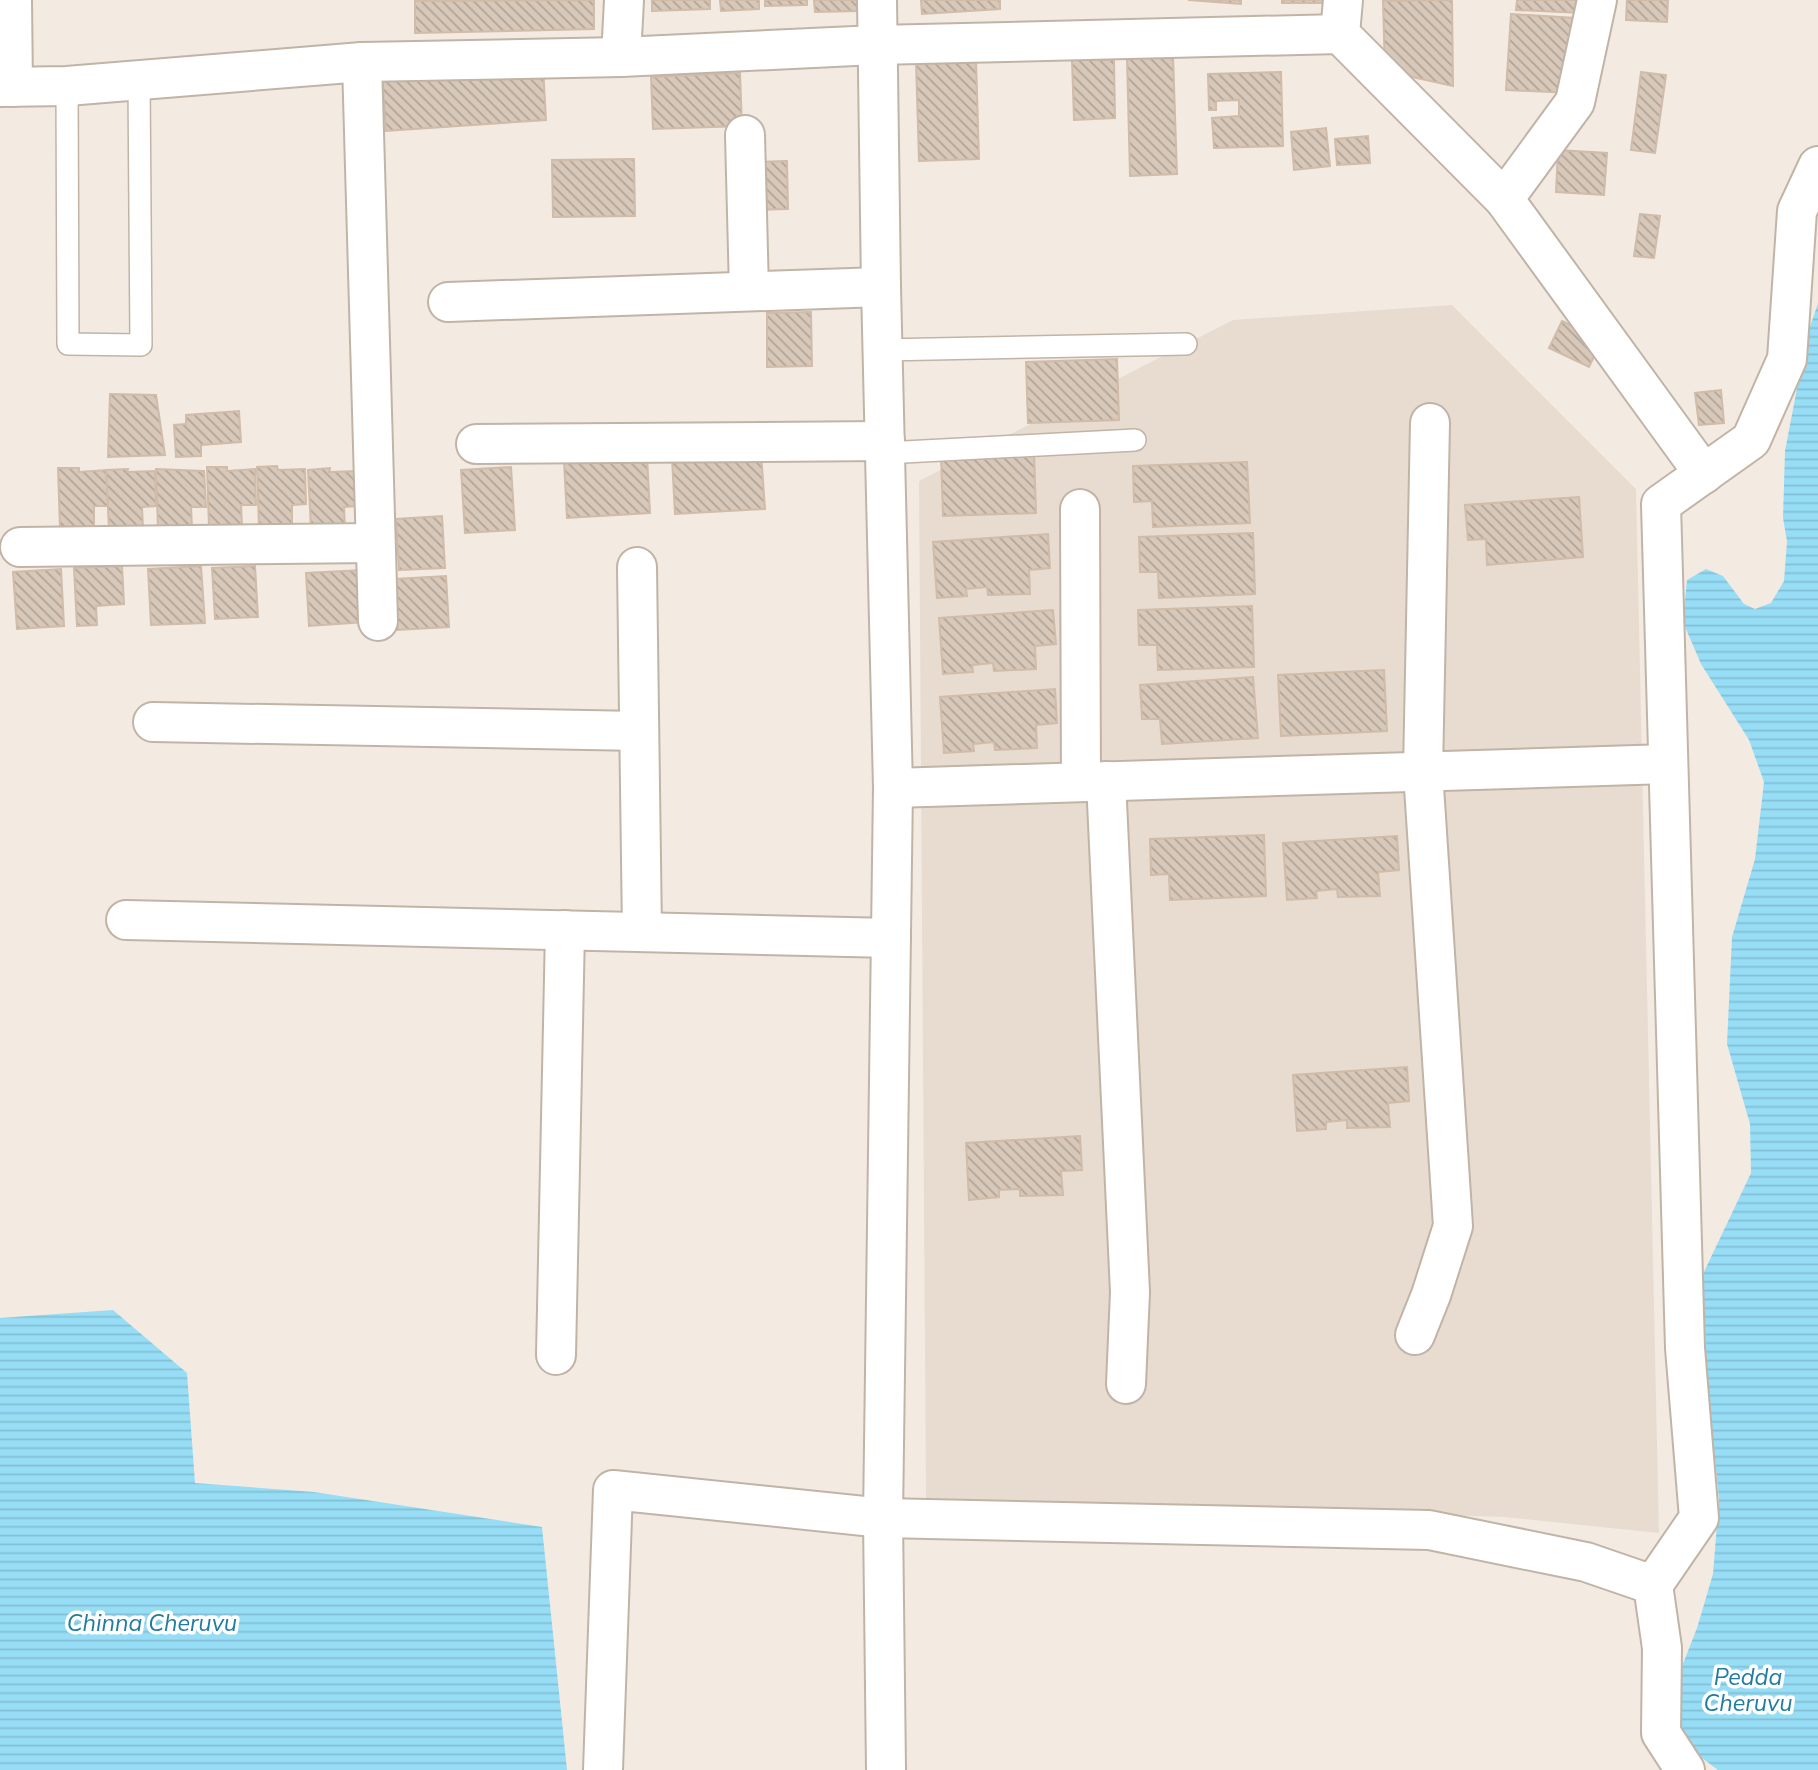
<svg xmlns="http://www.w3.org/2000/svg" width="1818" height="1770" font-family="Mulish,sans-serif">
<style>
.residential{fill:#e7dccf}
.water{fill:url(#water-rules)}
.building{fill:url(#building-back-hatch);stroke:#d1bba9;stroke-width:2}
.lines{fill:none;stroke-linecap:round;stroke-linejoin:round}
.service-casing{stroke:#c1b4a7;stroke-width:24}
.minor-casing{stroke:#c1b4a7;stroke-width:42}
.tertiary-casing{stroke:#c1b4a7;stroke-width:42}
.service{stroke:#fff;stroke-width:21}
.minor{stroke:#fff;stroke-width:38}
.tertiary{stroke:#fff;stroke-width:38}
.labels{text-anchor:middle;stroke-width:7;stroke-linejoin:round;paint-order:stroke}
.water-label{font-size:23px;font-style:italic;fill:#207ca0;stroke:#fff}
</style>
<defs>
<pattern id="water-rules" width="6" height="5" patternUnits="userSpaceOnUse" patternTransform="scale(1.75)"><rect width="6" height="5" fill="#97ddf6"/><path d="M0 2.5h6" fill="none" stroke="#83bfd3"/></pattern>
<pattern id="building-back-hatch" width="6" height="6" patternUnits="userSpaceOnUse" patternTransform="scale(1.75)"><rect width="6" height="6" fill="#d8c8b9"/><path d="M-1 5l2 2M0 0l6 6M5-1l2 2" fill="none" stroke="#b1a497"/></pattern>
</defs>
<rect width="100%" height="100%" fill="#f3ebe2"/>
<!-- residential -->
<polygon class="residential" points="1452,305 1636,489 1659,1533 1504,1517 926,1499 919,481 1233,320"/>
<!-- water -->
<g class="water">
<polygon points="1818,303 1818,1770 1718,1770 1698,1755 1678,1720 1677,1679 1697,1628 1713,1574 1719,1499 1707,1380 1703,1274 1751,1173 1750,1124 1727,1044 1732,937 1755,859 1764,782 1749,740 1701,664 1683,622 1687,580 1706,569 1723,576 1744,604 1755,609 1771,603 1784,581 1787,541 1783,518 1785,451 1807,336"/>
<polygon points="113,1310 187,1373 195,1483 314,1492 542,1527 567,1770 0,1770 0,1318"/>
</g>
<!-- building -->
<g class="building">
<polygon points="594,0 594,29 415,33 415,1"/>
<polygon points="652,0 710,0 710,9 652,11"/>
<polygon points="720,0 759,0 759,9 721,11"/>
<polygon points="765,0 807,0 807,5 765,6"/>
<polygon points="814,0 858,0 858,11 815,12"/>
<polygon points="921,0 1000,0 1000,9 922,14"/>
<polygon points="1188,0 1241,0 1241,4"/>
<rect x="1282" y="0" width="50" height="3"/>
<polygon points="1452,0 1453,86 1385,71 1383,1"/>
<polygon points="1517,0 1583,0 1582,13 1516,10"/>
<polygon points="1627,0 1668,0 1667,22 1626,20"/>
<polygon points="1511,14 1576,18 1572,93 1506,90"/>
<polygon points="1173,56 1177,174 1130,176 1127,57"/>
<polygon points="976,60 979,159 919,161 916,62"/>
<polygon points="1072,60 1114,60 1115,118 1074,120"/>
<polygon points="543,66 546,120 386,131 382,77"/>
<polygon points="1281,72 1283,146 1214,148 1212,118 1239,116 1239,100 1216,101 1216,110 1209,110 1208,74"/>
<polygon points="1641,72 1666,75 1655,153 1631,150"/>
<polygon points="740,73 742,126 653,129 651,77"/>
<polygon points="1326,128 1330,166 1294,170 1291,132"/>
<polygon points="1368,136 1370,163 1337,165 1335,139"/>
<polygon points="1558,150 1607,153 1604,195 1556,192"/>
<polygon points="634,159 635,216 553,217 552,160"/>
<polygon points="787,161 788,209 758,210 757,162"/>
<polygon points="1640,214 1660,216 1654,258 1634,256"/>
<polygon points="811,312 812,366 767,367 767,313"/>
<polygon points="1562,321 1602,340 1589,367 1549,348"/>
<polygon points="1117,359 1119,420 1028,423 1026,362"/>
<polygon points="1721,390 1724,423 1699,425 1695,393"/>
<polygon points="110,394 156,395 165,455 108,457"/>
<polygon points="239,411 241,442 201,445 201,456 176,457 174,425 186,424 186,415"/>
<polygon points="1034,452 1036,513 943,516 941,455"/>
<polygon points="761,453 765,509 675,514 672,458"/>
<polygon points="647,456 650,513 567,518 564,461"/>
<polygon points="1247,462 1250,523 1153,527 1152,501 1134,502 1133,466"/>
<polygon points="277,466 278,470 305,469 306,504 292,505 292,526 259,527 257,467"/>
<polygon points="207,467 227,467 227,471 255,469 256,505 241,505 242,526 209,527"/>
<polygon points="511,467 515,530 465,533 461,470"/>
<polygon points="58,468 79,468 79,472 107,470 108,506 94,506 94,527 60,528"/>
<polygon points="330,468 329,472 357,471 358,506 344,507 345,528 311,529 308,470"/>
<polygon points="128,469 127,472 155,471 156,506 142,507 143,528 109,529 106,470"/>
<polygon points="156,469 204,471 206,507 191,507 192,528 158,530"/>
<polygon points="1579,497 1583,557 1487,565 1486,539 1468,540 1465,505"/>
<polygon points="442,516 445,568 399,570 396,519"/>
<polygon points="1253,533 1255,594 1159,598 1158,572 1140,572 1139,537"/>
<polygon points="1048,534 1050,568 1029,570 1030,594 988,595 987,587 966,589 967,596 937,598 933,542"/>
<polygon points="122,566 124,604 96,606 97,625 77,626 74,568"/>
<polygon points="201,566 205,623 151,625 148,569"/>
<polygon points="255,566 258,617 215,619 212,568"/>
<polygon points="61,569 64,626 17,629 13,572"/>
<polygon points="362,570 365,622 309,626 306,573"/>
<polygon points="446,576 449,627 397,630 395,579"/>
<polygon points="1252,606 1254,667 1158,670 1157,645 1139,645 1138,610"/>
<polygon points="1053,610 1056,644 1035,646 1036,669 994,671 993,663 972,665 973,672 943,674 939,618"/>
<polygon points="1384,670 1387,731 1281,736 1278,675"/>
<polygon points="1253,677 1258,738 1162,744 1160,719 1142,719 1140,685"/>
<polygon points="1055,689 1057,723 1036,725 1037,748 995,750 994,742 973,744 974,751 944,753 940,697"/>
<polygon points="1264,835 1266,896 1170,900 1169,874 1151,875 1150,839"/>
<polygon points="1397,836 1399,870 1378,872 1380,896 1338,897 1337,889 1316,891 1317,898 1287,900 1283,843"/>
<polygon points="1407,1067 1409,1101 1388,1103 1390,1127 1347,1128 1347,1120 1326,1122 1326,1129 1297,1131 1293,1075"/>
<polygon points="1080,1136 1082,1170 1061,1171 1063,1195 1020,1196 1020,1189 999,1190 999,1197 969,1200 966,1143"/>
</g>
<g class="lines">
<!-- service casing -->
<g class="service-casing">
<g id="service">
<polyline points="67,86 68,344 141,345 139,80"/>
<polyline points="883,350 1186,344"/>
<polyline points="885,453 1135,440"/>
</g>
</g>
<!-- minor casing -->
<g class="minor-casing">
<g id="minor">
<polyline points="12,0 13,87"/>
<polyline points="1343,0 1340,34 1504,199 1704,474"/>
<polyline points="621,57 624,0"/>
<polyline points="362,62 378,621"/>
<polyline points="0,87 67,86 362,62 621,57 876,45 1340,34"/>
<polyline points="745,135 749,291"/>
<polyline points="1504,199 1575,102 1597,0"/>
<polyline points="448,302 881,287"/>
<polyline points="476,444 885,441"/>
<polyline points="1080,509 1081,782"/>
<polyline points="20,547 375,543"/>
<polyline points="637,567 642,932"/>
<polyline points="153,722 639,731"/>
<polyline points="1106,781 1130,1292 1126,1384"/>
<polyline points="893,788 1668,764"/>
<polyline points="126,920 891,938"/>
<polyline points="1415,1335 1431,1295 1453,1226 1423,772 1430,423"/>
<polyline points="556,1355 565,930"/>
<polyline points="1653,1585 1662,1648 1661,1733 1685,1770"/>
<polyline points="603,1770 613,1490 883,1518 1429,1530 1586,1562 1653,1585 1699,1518 1685,1348 1661,504 1751,440 1787,359 1797,211 1818,166"/>
</g>
</g>
<!-- tertiary casing -->
<g class="tertiary-casing">
<polyline id="tertiary" points="877,0 881,287 893,788 883,1518 886,1770"/>
</g>
<!-- service -->
<use href="#service" class="service"/>
<!-- minor -->
<use href="#minor" class="minor"/>
<!-- tertiary -->
<use href="#tertiary" class="tertiary"/>
</g>
<g class="labels">
<!-- water labels -->
<g class="water-label">
<text x="152" y="1631">Chinna Cheruvu</text>
<text x="1748" y="1685">Pedda<tspan x="1748" dy="26">Cheruvu</tspan></text>
</g>
</g>
</svg>
